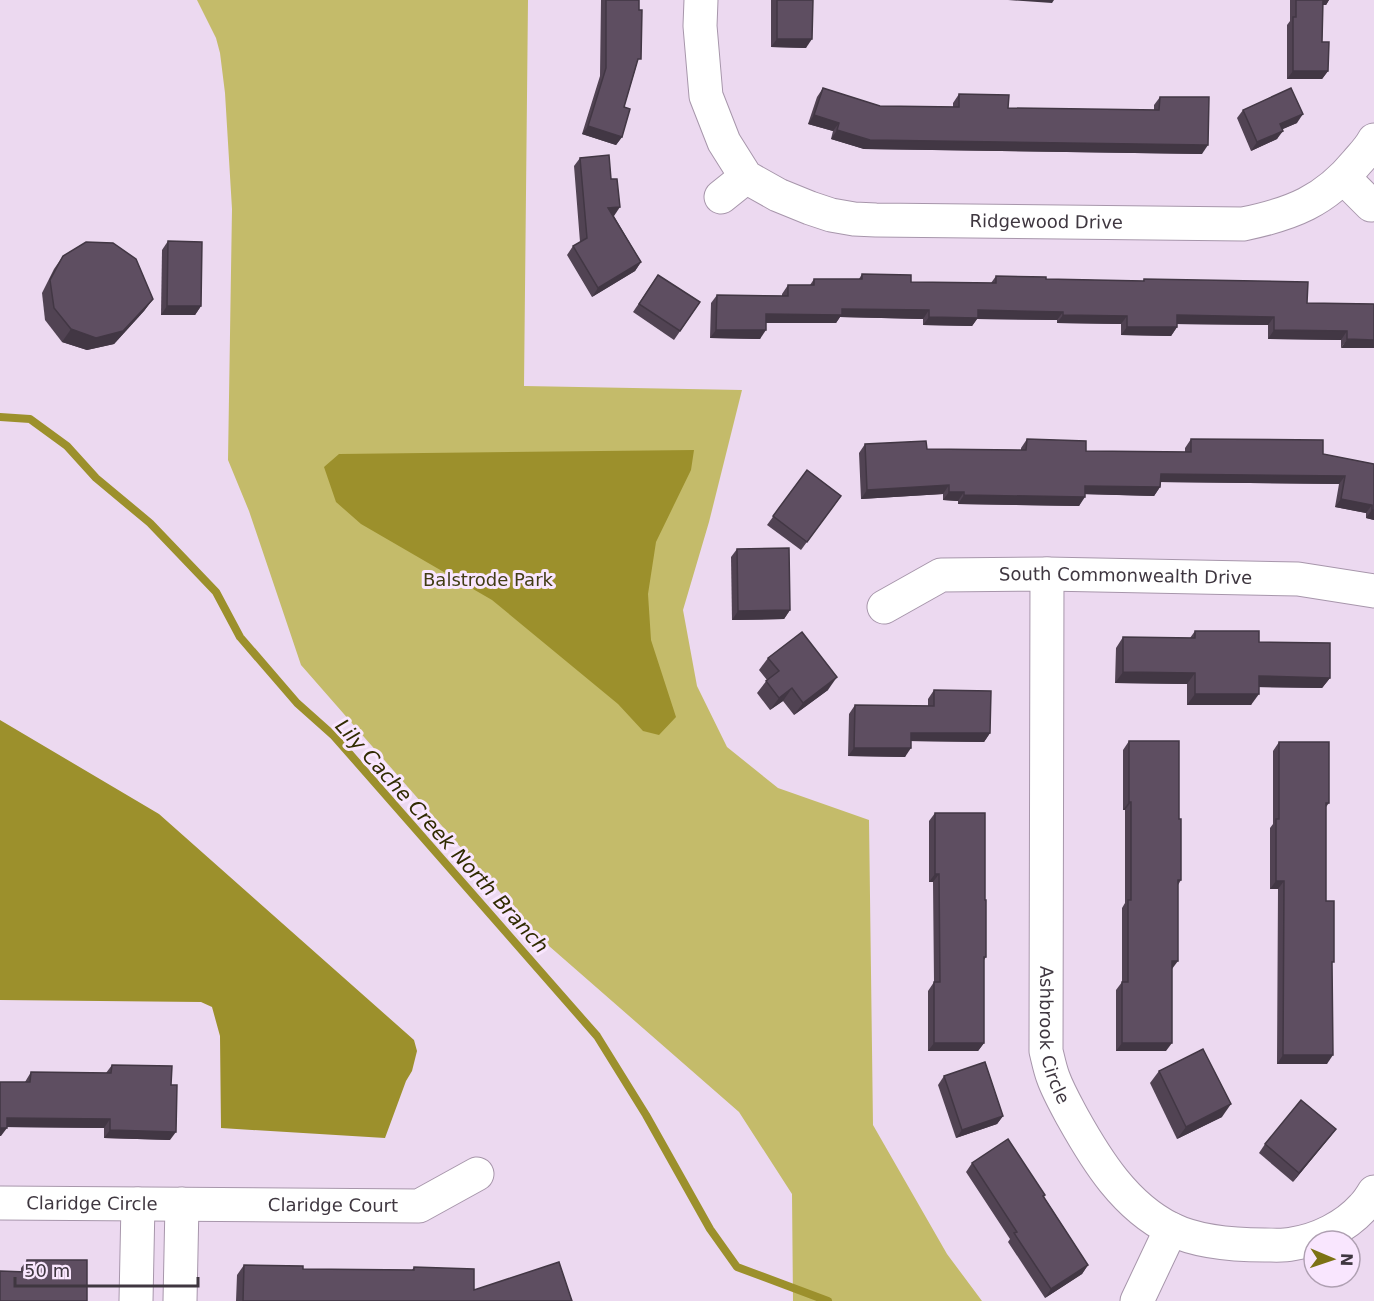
<svg xmlns="http://www.w3.org/2000/svg" width="1374" height="1301" font-family="'DejaVu Sans',sans-serif">
<style>
.green{fill:#c4bb6a}
.water{fill:#9c902c}
.lines{fill:none;stroke-linecap:round;stroke-linejoin:round}
.stream{stroke:#9c902c;stroke-width:8}
.minor-casing{stroke:#a796ab;stroke-width:35}
.minor{stroke:#fff;stroke-width:33}
.wall{fill:#514353}
.shaded-wall{fill:#423744}
.building{fill:#5e4e61;stroke:#423744;stroke-width:1.5}
.labels{text-anchor:middle;stroke-width:6;stroke-linejoin:round;paint-order:stroke}
.street-label{font-size:18px;fill:#3f3740;stroke:#f9e6fe}
.park-label{font-size:18px;fill:#413c13;stroke:#f9e6fe}
.water-label{font-size:20px;font-style:italic;fill:#302b01;stroke:#f9e6fe}
</style>
<rect width="100%" height="100%" fill="#ecd9f0"/>
<!-- green -->
<polygon class="green" points="197,0 528,0 524,386 742,390 709,522 683,610 697,686 727,747 778,788 869,820 873,1125 947,1254 982,1301 793,1301 792,1194 739,1112 541,939 301,665 249,511 228,460 232,209 225,93 220,53 216,38"/>
<!-- water -->
<g class="water">
<polygon points="694,450 691,470 656,542 648,594 651,640 676,717 659,735 643,731 618,704 492,600 361,524 336,502 324,467 339,454"/>
<polygon points="0,720 159,814 414,1040 417,1051 412,1071 406,1081 385,1138 221,1128 220,1036 212,1007 201,1002 0,1000"/>
</g>
<g class="lines">
<!-- stream -->
<polyline class="stream" points="0,417 30,419 67,446 96,478 150,523 216,592 240,637 297,703 334,736 597,1036 646,1115 710,1229 737,1267 828,1301"/>
<!-- minor casing -->
<g class="minor-casing">
<g id="minor">
<path id="s1" d="M 701,0 L 700,26 L 706,96 L 724,142 L 746,177 L 778,195 L 810,208 L 831,215 L 854,219 L 876,220 L 1243,224 C 1292,214 1325,201 1357,162 C 1363,155 1370,148 1374,140"/>
<polyline points="1344,178 1371,205"/>
<polyline points="721,197 746,177"/>
<path id="s2" d="M 1047,574 L 1046,1051 C 1048,1059 1050,1069 1053,1077 C 1058,1091 1066,1105 1073,1118 C 1097,1161 1125,1206 1171,1229 C 1197,1242 1235,1245 1265,1245 C 1273,1245 1283,1246 1292,1244 C 1318,1240 1345,1227 1363,1207 C 1367,1203 1371,1197 1374,1192"/>
<path id="s3" d="M 884,607 L 941,575 L 1047,574 L 1298,579 L 1374,591"/>
<path id="s4" d="M 0,1203 L 419,1206 L 477,1174"/>
<polyline points="136,1301 138,1204"/>
<polyline points="180,1301 182,1204"/>
<polyline points="1137,1301 1171,1229"/>
</g>
</g>
<!-- minor -->
<use href="#minor" class="minor"/>
</g>
<!-- wall -->
<g class="wall">
<polygon points="601,0 639,0 636,67 624,107 622,137 616,145 582,134 600,76"/>
<polygon points="771,0 813,0 806,48 771,47"/>
<polygon points="1290,0 1329,0 1326,5 1323,5 1322,42 1328,71 1322,79 1287,79 1287,25 1290,21"/>
<polygon points="823,88 880,106 953,107 953,103 959,94 1008,108 1154,110 1154,105 1160,97 1202,154 864,149 831,139 833,131 808,124 817,97"/>
<polygon points="1243,110 1297,123 1282,129 1277,139 1251,151 1237,118"/>
<polygon points="580,158 641,262 635,271 592,297 567,255 573,246 580,242 574,166"/>
<polygon points="168,241 201,306 195,315 161,315 162,250"/>
<polygon points="63,256 153,299 144,311 114,344 87,350 62,342 45,320 42,293 54,269"/>
<polygon points="862,274 911,282 991,283 996,276 1046,279 1143,281 1144,279 1307,303 1374,304 1341,348 1341,340 1268,339 1268,325 1177,324 1177,327 1171,336 1121,335 1121,324 1057,323 1057,320 977,319 972,326 923,325 923,319 840,317 836,323 766,323 760,339 710,338 711,303 717,295 782,296 782,294 788,285 810,285 814,279 859,279"/>
<polygon points="658,275 700,302 674,340 633,312"/>
<polygon points="1027,439 1086,451 1185,452 1185,448 1191,439 1323,454 1374,464 1374,520 1366,518 1366,513 1335,507 1339,484 1161,482 1160,487 1154,496 1085,494 1079,506 958,504 958,501 943,500 943,494 861,499 859,453 865,444 927,449 1021,450 1021,448"/>
<polygon points="807,470 841,496 801,550 767,525"/>
<polygon points="737,549 790,610 784,619 732,620 731,557"/>
<polygon points="1195,631 1259,642 1330,678 1322,688 1259,687 1251,705 1187,705 1187,684 1115,683 1116,648 1123,637 1190,638"/>
<polygon points="768,658 828,690 794,715 783,701 770,710 757,693 767,680 759,670"/>
<polygon points="934,690 990,733 984,742 911,741 905,757 848,756 849,714 855,705 928,706 928,699"/>
<polygon points="1129,741 1179,819 1181,880 1178,885 1166,1051 1116,1051 1116,990 1122,982 1122,908 1125,903 1125,810 1123,810 1123,750"/>
<polygon points="1279,742 1329,803 1326,807 1326,901 1332,965 1327,1064 1277,1064 1278,889 1270,889 1270,828 1273,824 1273,751"/>
<polygon points="935,813 985,900 986,957 984,960 984,1043 978,1051 928,1051 928,991 934,982 933,882 929,882 929,821"/>
<polygon points="112,1065 170,1140 104,1138 104,1128 7,1127 0,1136 0,1082 25,1082 31,1072 106,1073"/>
<polygon points="1159,1071 1222,1117 1177,1139 1150,1083"/>
<polygon points="944,1076 1003,1116 997,1124 956,1138 938,1085"/>
<polygon points="1336,1129 1293,1182 1259,1153 1265,1144"/>
<polygon points="972,1163 1045,1195 1044,1197 1088,1265 1082,1274 1045,1298 1008,1242 1010,1239 966,1172"/>
<polygon points="27,1260 87,1301 21,1272 21,1268"/>
<polygon points="244,1265 303,1269 412,1270 414,1267 474,1290 572,1301 236,1301 237,1275"/>
</g>
<!-- shaded-wall -->
<g class="shaded-wall">
<polygon points="1008,0 1054,0 1052,3"/>
<polygon points="1320,0 1329,0 1326,5 1317,5"/>
<polygon points="777,39 812,39 806,48 771,47"/>
<polygon points="1293,71 1328,71 1322,79 1287,79"/>
<polygon points="1303,114 1297,123 1274,133 1280,124"/>
<polygon points="814,115 839,123 833,131 808,124"/>
<polygon points="588,126 622,137 616,145 582,134"/>
<polygon points="837,130 1208,145 1202,154 864,149 831,139"/>
<polygon points="1283,131 1277,139 1251,151 1257,142"/>
<polygon points="620,207 614,216 602,217 608,208"/>
<polygon points="641,262 635,271 592,297 598,288"/>
<polygon points="153,299 144,311 114,344 87,350 62,342 71,329"/>
<polygon points="167,306 201,306 195,315 161,315"/>
<polygon points="842,309 929,310 923,319 840,317 836,323 760,323 766,314"/>
<polygon points="978,310 1063,312 1057,320 977,319 972,326 923,325 929,317"/>
<polygon points="1063,315 1127,316 1121,324 1057,323"/>
<polygon points="1177,315 1274,317 1268,325 1171,324"/>
<polygon points="1127,327 1177,327 1171,336 1121,335"/>
<polygon points="716,330 766,330 760,339 710,338"/>
<polygon points="1274,330 1347,331 1341,340 1268,339"/>
<polygon points="1347,339 1374,340 1374,348 1341,348"/>
<polygon points="1161,474 1345,476 1339,484 1155,482"/>
<polygon points="949,485 943,494 861,499 867,490"/>
<polygon points="1085,486 1160,487 1154,496 1079,494"/>
<polygon points="949,492 964,492 958,501 943,500"/>
<polygon points="964,495 1085,497 1079,506 958,504"/>
<polygon points="1341,499 1372,505 1366,513 1335,507"/>
<polygon points="1372,510 1374,510 1374,520 1366,518"/>
<polygon points="790,610 784,619 732,620 738,611"/>
<polygon points="1123,672 1195,673 1187,684 1115,683"/>
<polygon points="1259,676 1330,678 1322,688 1251,687"/>
<polygon points="837,677 828,690 794,715 803,703"/>
<polygon points="792,688 783,701 770,710 779,698"/>
<polygon points="1195,694 1259,694 1251,705 1187,705"/>
<polygon points="911,733 990,733 984,742 905,741"/>
<polygon points="854,748 911,748 905,757 848,756"/>
<polygon points="1129,802 1131,802 1125,810 1123,810"/>
<polygon points="935,874 939,874 933,882 929,882"/>
<polygon points="1276,881 1284,881 1278,889 1270,889"/>
<polygon points="1172,961 1178,961 1172,969"/>
<polygon points="934,1043 984,1043 978,1051 928,1051"/>
<polygon points="1122,1043 1172,1043 1166,1051 1116,1051"/>
<polygon points="1283,1055 1333,1055 1327,1064 1277,1064"/>
<polygon points="1231,1104 1222,1117 1177,1139 1186,1127"/>
<polygon points="1003,1116 997,1124 956,1138 962,1130"/>
<polygon points="7,1118 110,1119 104,1128 1,1127"/>
<polygon points="0,1128 7,1128 1,1136 0,1136"/>
<polygon points="1336,1129 1330,1137 1293,1182 1299,1173"/>
<polygon points="110,1130 176,1132 170,1140 104,1138"/>
<polygon points="1088,1265 1082,1274 1045,1298 1051,1289"/>
</g>
<!-- building -->
<g class="building">
<polygon points="606,0 639,0 639,10 642,10 641,59 638,59 624,107 630,109 622,137 588,126 606,68"/>
<polygon points="777,0 813,0 812,39 777,39"/>
<polygon points="1296,0 1323,0 1322,42 1329,42 1328,71 1293,71 1293,17 1296,17"/>
<polygon points="823,88 880,106 959,107 959,94 1009,95 1008,108 1159,110 1160,97 1209,97 1208,145 870,140 837,130 839,123 814,115"/>
<polygon points="1291,88 1303,114 1280,124 1283,131 1257,142 1243,110"/>
<polygon points="609,155 611,179 617,179 620,207 608,208 641,262 598,288 573,246 587,238 580,158"/>
<polygon points="168,241 202,242 201,306 167,306"/>
<polygon points="86,242 113,243 136,259 153,299 123,331 96,338 71,329 54,308 50,280 63,256"/>
<polygon points="862,274 911,275 911,282 996,283 996,276 1046,277 1046,279 1144,281 1144,279 1308,282 1307,303 1374,304 1374,340 1347,339 1347,331 1274,330 1274,317 1177,315 1177,327 1127,327 1127,316 1063,315 1063,312 978,310 978,318 929,317 929,310 842,309 842,315 766,314 766,330 716,330 717,295 788,296 788,285 814,285 814,279 862,279"/>
<polygon points="658,275 700,302 680,331 639,304"/>
<polygon points="1027,439 1086,441 1086,451 1191,452 1191,439 1323,440 1323,454 1374,464 1374,510 1372,510 1372,505 1341,499 1345,476 1161,474 1160,487 1085,486 1085,497 964,495 964,492 949,492 949,485 867,490 865,444 926,441 927,449 1026,450"/>
<polygon points="807,470 841,496 807,542 773,516"/>
<polygon points="789,548 790,610 738,611 737,549"/>
<polygon points="1195,631 1259,631 1259,642 1330,643 1330,678 1259,676 1259,694 1195,694 1195,673 1123,672 1123,637 1195,638"/>
<polygon points="802,632 837,677 803,703 792,688 779,698 766,681 779,671 768,658"/>
<polygon points="934,690 991,691 990,733 911,733 911,748 854,748 855,705 934,706"/>
<polygon points="1129,741 1179,741 1179,819 1181,819 1181,880 1178,880 1178,961 1172,961 1172,1043 1122,1043 1122,982 1128,982 1128,900 1131,900 1131,802 1129,802"/>
<polygon points="1279,742 1329,742 1329,803 1326,803 1326,901 1334,901 1334,962 1332,962 1333,1055 1283,1055 1284,881 1276,881 1276,819 1279,819"/>
<polygon points="935,813 985,813 985,900 986,900 986,957 984,957 984,1043 934,1043 934,982 940,982 939,874 935,874"/>
<polygon points="1203,1049 1231,1104 1186,1127 1159,1071"/>
<polygon points="985,1062 1003,1116 962,1130 944,1076"/>
<polygon points="112,1065 172,1066 171,1085 177,1085 176,1132 110,1130 110,1119 7,1118 7,1128 0,1128 0,1082 30,1082 31,1072 111,1073"/>
<polygon points="1301,1100 1336,1129 1299,1173 1265,1144"/>
<polygon points="1008,1139 1045,1195 1043,1196 1088,1265 1051,1289 1014,1233 1017,1232 972,1163"/>
<polygon points="27,1260 87,1260 87,1301 0,1301 0,1271 27,1272"/>
<polygon points="559,1262 572,1301 243,1301 244,1265 303,1266 303,1269 414,1270 414,1267 474,1269 474,1290"/>
</g>
<g class="labels">
<!-- street labels -->
<g class="street-label">
<text dy="6" stroke="none"><textPath href="#s1" startOffset="496">Ridgewood Drive</textPath></text>
<text dy="6" stroke="none"><textPath href="#s3" startOffset="250">South Commonwealth Drive</textPath></text>
<text dy="6" stroke="none"><textPath href="#s2" startOffset="462">Ashbrook Circle</textPath></text>
<text dy="6" stroke="none"><textPath href="#s4" startOffset="92">Claridge Circle</textPath></text>
<text dy="6" stroke="none"><textPath href="#s4" startOffset="333">Claridge Court</textPath></text>
</g>
<!-- park labels -->
<g class="park-label">
<text x="488" y="586">Balstrode Park</text>
</g>
<!-- water labels -->
<g class="water-label">
<text transform="translate(442 836) rotate(48)" y="7">Lily Cache Creek North Branch</text>
</g>
</g>
<!-- north arrow -->
<g transform="translate(1332 1259) rotate(92)"><circle r="28" fill="#f9e6fe" stroke="#afa0b2" stroke-width="1.5"/>
<path d="M0-4.5L10 22L0 15L-10 22Z" fill="#7c7214"/>
<text y="-9" font-size="16" font-weight="bold" text-anchor="middle" fill="#3f3740">N</text>
</g>
<!-- scale -->
<path d="M15 1277v9h183v-9" fill="none" stroke="#3f3740" stroke-width="3"/>
<text x="24" y="1277" font-size="18" fill="#3f3740" stroke="#f9e6fe" stroke-width="4.5" paint-order="stroke">50 m</text>
</svg>
